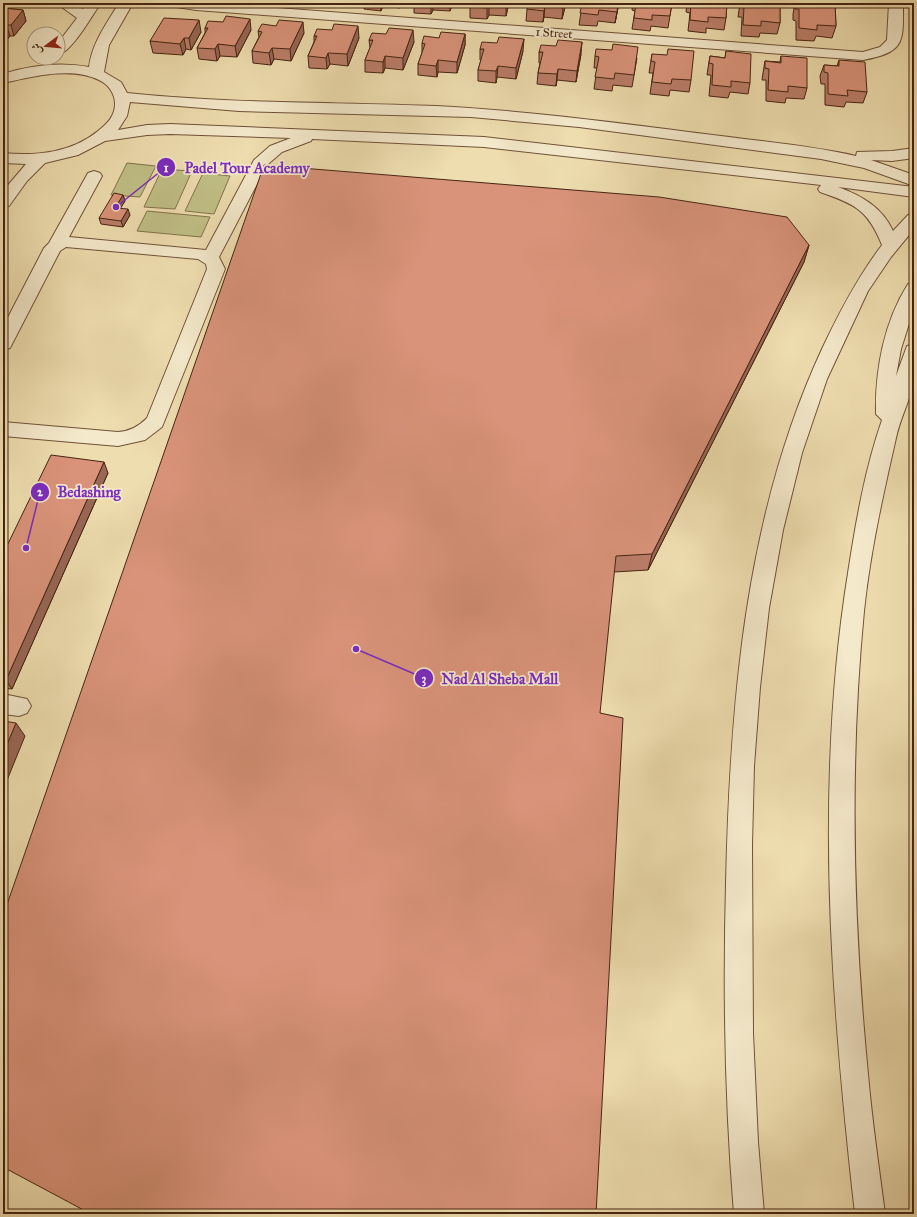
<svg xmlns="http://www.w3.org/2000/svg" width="917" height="1217" font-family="'IM FELL Great Primer',Amiri,serif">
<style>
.green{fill:#c0bf86;stroke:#83724c}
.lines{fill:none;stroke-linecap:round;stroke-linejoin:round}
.minor-casing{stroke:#705238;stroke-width:2}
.minor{fill:#f4e9cb;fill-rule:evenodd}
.wall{fill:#bb7e69;stroke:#462411}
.shaded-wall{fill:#986755;stroke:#462411}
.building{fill:#d9937a;stroke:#462411}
.labels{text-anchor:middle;stroke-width:3.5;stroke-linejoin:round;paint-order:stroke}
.far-street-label{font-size:12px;fill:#462411;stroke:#f4e9cb}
.leader{fill:none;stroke:#7b2cbf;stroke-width:1.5}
.callout-dot{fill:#7b2cbf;stroke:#f4e9cb;stroke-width:1.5}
.mark-label{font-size:12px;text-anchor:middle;font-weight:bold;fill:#fff}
.callout-label{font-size:15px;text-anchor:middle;font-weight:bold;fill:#7b2cbf;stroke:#f4e9cb;stroke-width:3.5;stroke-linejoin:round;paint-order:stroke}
</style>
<rect width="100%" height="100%" fill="#eeddaf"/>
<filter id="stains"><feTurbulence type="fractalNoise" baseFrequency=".005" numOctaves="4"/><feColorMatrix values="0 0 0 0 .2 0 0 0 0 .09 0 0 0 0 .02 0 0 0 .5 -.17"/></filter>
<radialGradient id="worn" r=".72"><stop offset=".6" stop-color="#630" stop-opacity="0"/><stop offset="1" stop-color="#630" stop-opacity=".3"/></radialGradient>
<!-- green -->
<g class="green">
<polygon points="127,163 156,166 140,197 111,195"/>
<polygon points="162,169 192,171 175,209 144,207"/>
<polygon points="203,173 230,176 214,214 185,211"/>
<polygon points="147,211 210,217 201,237 137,231"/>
</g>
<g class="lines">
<!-- minor casing -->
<g class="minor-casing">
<g id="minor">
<path d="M 56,3 L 72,3 L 83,9 L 87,3 L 101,3 C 92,15 72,52 58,55 L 58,43 L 77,18 Z"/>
<path d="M 119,3 L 133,3 L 109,45 L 104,72 L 121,82 L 127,93 C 230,104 333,102 436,106 C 532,111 626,124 721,136 C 766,142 812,146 856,156 L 857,152 L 892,151 L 914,148 L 914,158 L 892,161 L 871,160 L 914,175 L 914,186 L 864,168 L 821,159 L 579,127 L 471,117 L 239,111 L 130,102 L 127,116 L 118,130 L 147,125 L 170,124 L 484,137 L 914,187 L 914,197 L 838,187 C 862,196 882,207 893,231 L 908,215 L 914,214 L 914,229 L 891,257 L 868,291 L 827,379 L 802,453 L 783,530 L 769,608 L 760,687 L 754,766 L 752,845 L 753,1033 L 758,1142 L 764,1214 L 734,1214 C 725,1104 723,994 726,883 C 730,703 745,515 822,349 C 839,313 857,278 882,245 C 868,210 855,204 820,192 L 818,189 L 821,185 L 484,147 L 312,139 L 311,141 L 282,152 L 267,165 L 219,257 L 225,269 L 162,427 L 145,440 L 118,446 L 3,436 L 3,422 L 118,432 C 130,431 138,427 147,418 L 207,269 L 206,264 L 198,259 L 66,247 L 60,251 L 10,348 L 3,350 L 3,327 L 44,248 L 49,243 L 88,173 L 94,171 L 100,173 L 102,176 L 69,237 L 206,250 L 254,160 L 270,146 L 291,138 L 170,134 L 147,135 L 105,141 L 78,155 L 45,163 L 27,181 L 9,206 L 3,207 L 3,191 L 26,164 L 3,163 L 3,153 C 37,156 71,153 98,131 C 107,124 115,116 115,104 C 115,93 108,84 99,80 C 71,66 31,77 3,83 L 3,74 C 31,65 61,62 89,67 C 92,43 107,23 119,3 Z"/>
<path d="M 168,3 L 211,3 L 863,52 L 880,47 L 887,40 L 889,3 L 903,3 C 903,42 906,52 863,60 L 196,10 L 170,6 Z"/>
<path d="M 914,282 L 914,308 L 901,349 L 896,376 L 907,346 L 914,344 C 914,355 916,368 914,379 C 911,399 900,418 896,438 C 883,495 870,553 864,611 C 849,765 853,920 868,1074 C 872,1121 879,1167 885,1214 L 855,1214 C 831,1002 814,785 848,573 C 856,521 865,469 882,420 L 876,414 C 875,370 884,322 908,284 Z"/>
<polygon points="3,694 27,699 31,706 27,713 19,716 3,714"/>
</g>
</g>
<!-- minor -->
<use href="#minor" class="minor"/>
</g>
<!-- wall -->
<g class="wall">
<polygon points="311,3 330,3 328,7 311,6"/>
<polygon points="333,3 348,3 347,4"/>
<polygon points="364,3 402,3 400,8 383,6 381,11 364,9"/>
<polygon points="414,3 453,3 450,11 433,10 431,14 414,13"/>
<polygon points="471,3 509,3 506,16 489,15 487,19 470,18 470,7"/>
<polygon points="566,3 562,19 544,17 543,22 526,21 527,9"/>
<polygon points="580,3 619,3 615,23 598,21 597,26 579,25 582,6 579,6"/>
<polygon points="633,3 672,3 668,28 651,26 650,31 632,29 635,11 632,10"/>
<polygon points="687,3 727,3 726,18 724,30 706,28 706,33 688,31 690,13 686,12"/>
<polygon points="740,3 780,3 780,23 777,34 760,33 759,37 741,36 742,17 738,17"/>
<polygon points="795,3 809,4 809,3 835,3 836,26 832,38 816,36 814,41 796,40 796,21 793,20 793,14"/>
<polygon points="3,8 23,10 26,21 14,36 10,36 5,42 3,42"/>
<polygon points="205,28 251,30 237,57 220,56 217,61 199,59 197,48 205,33"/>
<polygon points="258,31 304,33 291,61 274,59 271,65 253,63 252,51 259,37"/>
<polygon points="201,32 191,50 186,49 183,55 153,53 150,41"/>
<polygon points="465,34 465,45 457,73 438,72 437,77 418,75 418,64 422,53 422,43 439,38"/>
<polygon points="314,36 359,38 348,66 330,64 327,69 309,68 308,56 314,42"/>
<polygon points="369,40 414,42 403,70 385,68 383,73 365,72 365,60 370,48"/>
<polygon points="480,49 523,51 516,79 497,77 496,83 478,81 478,70 481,60 480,60"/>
<polygon points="726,51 750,83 748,94 730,92 728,98 709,96 711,75 707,75 708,68 710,56 725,58"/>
<polygon points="539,52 581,54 576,82 557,80 556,86 537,84 538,73 540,63 539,63"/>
<polygon points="652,54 691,80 689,92 670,90 669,96 650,94 653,73 649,73"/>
<polygon points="595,56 637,58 632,87 613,85 612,91 594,89 597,68 594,68"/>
<polygon points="781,56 807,88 804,99 786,98 785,103 766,101 766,80 762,80 763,73 765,61 780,62"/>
<polygon points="839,60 867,92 863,103 846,102 844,107 825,105 825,84 821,84 820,76 824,65 837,66"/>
<polygon points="123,195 125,201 120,208 130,215 123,227 101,224 99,218"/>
<polygon points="809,245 804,262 648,570 614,572 91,1214"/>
<polygon points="108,473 12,689 3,688 3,554"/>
</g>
<!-- shaded-wall -->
<g class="shaded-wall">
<polygon points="328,3 330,3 328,7"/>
<polygon points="380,3 383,3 383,6 381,11"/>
<polygon points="431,3 432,3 433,10 431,14"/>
<polygon points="450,3 453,3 450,11"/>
<polygon points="489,3 489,15 487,19 487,8"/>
<polygon points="507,3 509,3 506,16 506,5"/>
<polygon points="564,3 566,3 562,19 563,8"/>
<polygon points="618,3 619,3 615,23 617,12"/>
<polygon points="545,6 544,17 543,22 544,11"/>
<polygon points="23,10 26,21 14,36 11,25"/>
<polygon points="250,19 251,30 237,57 235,46"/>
<polygon points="199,20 201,32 191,50 189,38"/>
<polygon points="303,22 304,33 291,61 290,49"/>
<polygon points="6,25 10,36 5,42 3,35 3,28"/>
<polygon points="358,26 359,38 348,66 347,54"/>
<polygon points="413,30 414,42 403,70 403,58"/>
<polygon points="465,34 465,45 457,73 457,62"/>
<polygon points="184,38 186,49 183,55 180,44"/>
<polygon points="524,39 523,51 516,79 516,68"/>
<polygon points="582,42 581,54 576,82 577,71"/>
<polygon points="218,44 220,56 217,61 215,49"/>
<polygon points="272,48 274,59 271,65 269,53"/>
<polygon points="328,53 330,64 327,69 326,58"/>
<polygon points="385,56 385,68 383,73 383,62"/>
<polygon points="438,60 438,72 437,77 436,66"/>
<polygon points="498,66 497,77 496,83 496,71"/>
<polygon points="558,69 557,80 556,86 557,74"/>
<polygon points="123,195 125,201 117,214 115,208"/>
<polygon points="128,209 130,215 123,227 121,221"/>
<polygon points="809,245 804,262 648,570 652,554"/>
<polygon points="104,462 108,473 12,689 6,680"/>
<polygon points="16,723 25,736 3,790 3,754"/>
</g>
<!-- building -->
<g class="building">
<polygon points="471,3 507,3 506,5 489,3 487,8 470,7"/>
<polygon points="528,3 564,3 563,8 545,6 544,11 527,9"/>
<polygon points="582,3 618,3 617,12 599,10 598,15 580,13"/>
<polygon points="636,3 672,3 670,16 652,15 652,20 634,18"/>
<polygon points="691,3 727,3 726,18 708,17 708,22 690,20"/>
<polygon points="741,3 780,3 780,23 761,21 761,26 743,25 744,6 740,6"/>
<polygon points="795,3 810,4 810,3 835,3 836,26 817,25 817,30 799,28 799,9 795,9"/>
<polygon points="3,8 23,10 11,25 6,25 3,28"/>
<polygon points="226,16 250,19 235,46 218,44 215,49 197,48 208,28 205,28 208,21 223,22"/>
<polygon points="164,18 199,20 189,38 184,38 180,44 150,41"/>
<polygon points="279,20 303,22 290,49 272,48 269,53 252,51 262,32 258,31 262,24 276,26"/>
<polygon points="334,24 358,26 347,54 328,53 326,58 308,56 317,36 314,36 317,29 332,30"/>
<polygon points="389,28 413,30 403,58 385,56 383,62 365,60 373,40 369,40 372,33 386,34"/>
<polygon points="441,32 465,34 457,62 438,60 436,66 418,64 425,44 422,43 424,36 439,38"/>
<polygon points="499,37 524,39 516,68 498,66 496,71 478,70 484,49 480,49 482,42 497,43"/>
<polygon points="558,40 582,42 577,71 558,69 557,74 538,73 543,52 539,52 541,45 556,46"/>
<polygon points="613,44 638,47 634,75 615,73 614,79 595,77 599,57 595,56 596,49 612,50"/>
<polygon points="668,49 694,51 691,80 672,79 671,84 652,82 655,62 651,61 652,54 667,55"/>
<polygon points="726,51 751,54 750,83 731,81 731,87 712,85 713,64 709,63 710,56 725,58"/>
<polygon points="781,56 807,58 807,88 788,86 788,92 768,90 769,69 765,68 765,61 781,63"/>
<polygon points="839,60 865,62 867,92 847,90 848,96 828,94 828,73 824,72 824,65 839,66"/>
<polygon points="264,165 659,197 787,217 809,245 652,554 616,556 600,713 623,718 596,1214 91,1214 3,1167 3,916"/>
<polygon points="114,193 123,195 115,208 128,209 121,221 99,218"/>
<polygon points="51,455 104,462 6,680 3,679 3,554"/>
<polygon points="3,721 16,723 3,754"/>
</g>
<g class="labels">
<!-- far-street labels -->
<g class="far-street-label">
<text transform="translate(554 33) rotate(4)" y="4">1 Street</text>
</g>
</g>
<!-- callouts -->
<path class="leader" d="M116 207L166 167M26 548L40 492M356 649L424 678"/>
<g class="callout-dot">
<circle cx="116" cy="207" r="4"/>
<circle cx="26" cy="548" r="4"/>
<circle cx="356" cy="649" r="4"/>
<circle cx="166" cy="167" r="10"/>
<circle cx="40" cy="492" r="10"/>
<circle cx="424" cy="678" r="10"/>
</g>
<g class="mark-label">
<text x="166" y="172">1</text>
<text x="40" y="496">2</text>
<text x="424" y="683">3</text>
</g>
<g class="callout-label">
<text x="247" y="173">Padel Tour Academy</text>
<text x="89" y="497">Bedashing</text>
<text x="500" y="684">Nad Al Sheba Mall</text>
</g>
<!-- margin -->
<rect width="917" height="1217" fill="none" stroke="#eeddaf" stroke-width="16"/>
<rect x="4" y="4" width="909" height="1209" fill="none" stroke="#462411" stroke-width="2"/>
<rect x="8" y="8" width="901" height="1201" fill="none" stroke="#462411"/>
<!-- north arrow -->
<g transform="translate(46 46) rotate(254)"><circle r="19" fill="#f4e9cb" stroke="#ae9a81"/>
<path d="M0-3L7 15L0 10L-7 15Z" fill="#8f2418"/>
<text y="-6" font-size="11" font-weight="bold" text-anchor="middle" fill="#462411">ش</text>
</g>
<rect width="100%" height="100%" filter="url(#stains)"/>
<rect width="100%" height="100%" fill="url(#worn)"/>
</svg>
